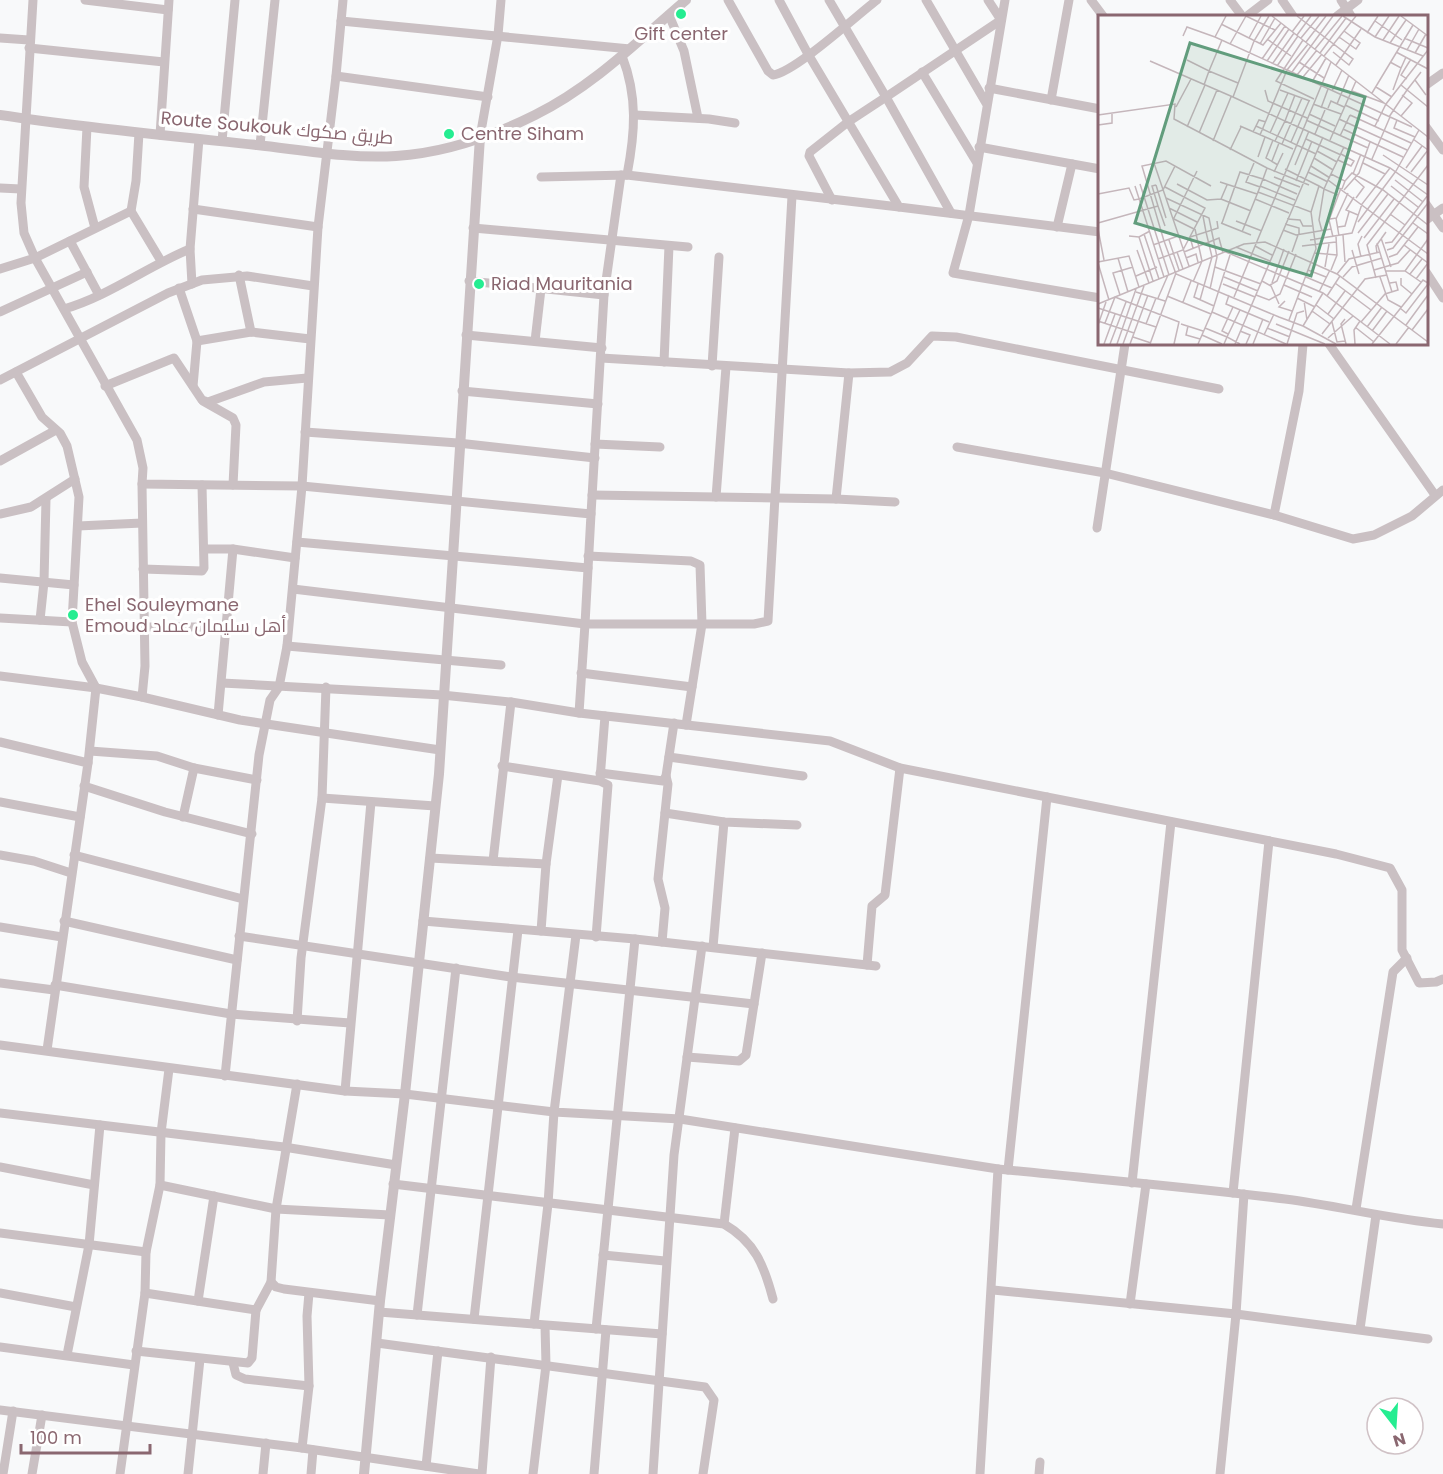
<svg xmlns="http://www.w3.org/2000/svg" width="1443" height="1474" font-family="Poppins,Cairo,sans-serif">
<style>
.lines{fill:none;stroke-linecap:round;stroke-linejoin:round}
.minor{stroke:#cac0c3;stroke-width:9}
.tertiary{stroke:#cac0c3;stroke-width:10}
.poi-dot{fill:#25ed91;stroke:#fff;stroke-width:2}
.labels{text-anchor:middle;stroke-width:6;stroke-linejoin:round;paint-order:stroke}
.poi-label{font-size:18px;fill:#8a6770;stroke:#fff;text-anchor:start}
.street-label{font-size:18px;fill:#8a6770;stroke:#fff}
.inset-road{fill:none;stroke:#c5b6bb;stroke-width:1.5}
.view{fill:#629d7d;fill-opacity:0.15;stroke:#629d7d;stroke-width:3}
.inset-edge{fill:none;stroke:#8a6770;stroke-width:3}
</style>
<rect width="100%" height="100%" fill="#f8f9fa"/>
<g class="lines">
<!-- minor -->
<g class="minor">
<polyline points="33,0 21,203 24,233 35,258 137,440 143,468 142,484 302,486 591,514 585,624 293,589"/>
<polyline points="85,0 168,10"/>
<path d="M 728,0 L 768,71 L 773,75 C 795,72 856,16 877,0"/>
<polyline points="779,0 808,54 899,207 1100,232"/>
<polyline points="829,0 886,97 848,122 810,152 809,156 832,200"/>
<polyline points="926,0 986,103"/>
<polyline points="1005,0 969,215 953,273 1100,298"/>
<polyline points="1091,0 1103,16"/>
<polyline points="1230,0 1242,16"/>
<polyline points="1282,0 1293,16"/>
<polyline points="1341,0 1351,16"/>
<polyline points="669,15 684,51 698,118"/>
<polyline points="1247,16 1268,0"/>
<polyline points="1337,16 1358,0"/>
<polyline points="341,21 630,49"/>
<polyline points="0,38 29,40"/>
<polyline points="29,48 164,62"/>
<path d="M 622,56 C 638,97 635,133 627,175"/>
<polyline points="922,72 977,163"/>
<polyline points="336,76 488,97"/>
<polyline points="1426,85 1443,73"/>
<polyline points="989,88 1100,109"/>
<polyline points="1051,100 1069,0"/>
<polyline points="635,115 709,119 735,123"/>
<polyline points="87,127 84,187 95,228"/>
<polyline points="1426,127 1443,150"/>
<polyline points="139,133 136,181 131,211 161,261"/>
<polyline points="160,135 169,0"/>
<polyline points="480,137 498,35 501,0"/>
<polyline points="222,141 235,0"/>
<polyline points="260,145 275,0"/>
<polyline points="979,147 1100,169"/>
<polyline points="541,177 627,175 899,207"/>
<polyline points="0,188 21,189"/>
<polyline points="1426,204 1443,228"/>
<polyline points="193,209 318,227"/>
<polyline points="951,213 886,97 1001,20 988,0"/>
<polyline points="1426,220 1443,208"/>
<polyline points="1057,227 1072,164"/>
<polyline points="473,228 688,247"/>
<polyline points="70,241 99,295"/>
<polyline points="0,269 35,258 131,211"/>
<polyline points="1426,272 1443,298"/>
<polyline points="239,275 251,332"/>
<polyline points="469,281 604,295"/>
<polyline points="192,284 190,249 199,139"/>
<polyline points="179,288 197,341 251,332 310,339"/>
<path d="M 64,309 C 109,296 148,266 190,249"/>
<polyline points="0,312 87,272"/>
<polyline points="466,335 602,348"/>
<polyline points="535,341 541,289"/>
<polyline points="1329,344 1435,495"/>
<polyline points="601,358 849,373 836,499"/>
<polyline points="664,362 669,246"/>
<polyline points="712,366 719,257"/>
<polyline points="16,372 42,417 60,433 67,446 79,497 72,622 82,662 96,688"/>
<polyline points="849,373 890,372 907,363 932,336 956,337 1219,389"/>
<polyline points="0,380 168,293 202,280 247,276 313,286"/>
<polyline points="105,386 174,358 202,400 208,402 264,382 307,378"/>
<polyline points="193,386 197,341"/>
<polyline points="462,391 598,404"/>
<polyline points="203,401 233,418 236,425 233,485"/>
<polyline points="305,432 458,443 595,458"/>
<polyline points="595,444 660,447"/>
<polyline points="957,447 1105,473 1274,515 1353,539 1374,535 1412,516 1443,490"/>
<polyline points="0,461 56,430"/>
<polyline points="592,495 836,499 895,502"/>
<polyline points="716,497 726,367"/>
<polyline points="0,514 31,507 75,479"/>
<polyline points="591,514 604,295 621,175"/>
<polyline points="1274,515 1299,391 1303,344"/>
<polyline points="78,526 142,523"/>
<polyline points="1097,528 1125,344"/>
<polyline points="297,542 588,568"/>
<polyline points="204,549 233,549 295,558"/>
<polyline points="588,556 691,561 700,565 702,624 686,725"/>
<polyline points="143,569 202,571 204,568 202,485"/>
<polyline points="0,578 74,585"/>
<polyline points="0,618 72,622"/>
<polyline points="40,620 44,582 46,499"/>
<polyline points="144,627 227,627"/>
<polyline points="287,646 501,665"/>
<polyline points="581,673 692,687"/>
<polyline points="0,676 96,688"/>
<polyline points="222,683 442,695 511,702 579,713 585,624 754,624 768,621 792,196"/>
<polyline points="142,697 240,720 440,750"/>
<polyline points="579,713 830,741 900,768 1336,854 1390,868 1402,890 1402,950 1419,983 1436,982 1443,979"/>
<polyline points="218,715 233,549"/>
<polyline points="0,742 88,763 47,1050"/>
<polyline points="90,751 157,756 194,768 257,780"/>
<polyline points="669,757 803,776"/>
<polyline points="88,763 96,688 142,697 145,666 142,484"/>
<polyline points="502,766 600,781 608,785 596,937"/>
<polyline points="600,773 663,781 666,776 674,723"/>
<polyline points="600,779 605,716"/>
<polyline points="84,786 165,812 252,834"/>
<polyline points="322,798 435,806"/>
<polyline points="0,802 80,817"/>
<polyline points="665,813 724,822 797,825"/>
<polyline points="183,817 194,768"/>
<polyline points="0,855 34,861 71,873"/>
<polyline points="74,855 243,899"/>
<polyline points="430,858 546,864"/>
<polyline points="493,861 511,702"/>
<polyline points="64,921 237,960"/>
<polyline points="423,921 635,939 876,966"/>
<polyline points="0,927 62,937"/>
<polyline points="541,931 546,864 558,775"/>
<polyline points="576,935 554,1112 680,1119 998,1169 980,1474"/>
<polyline points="239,936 511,977 754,1004"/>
<polyline points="662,942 665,908 658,879 668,784 666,776"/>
<polyline points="713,947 724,822"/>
<polyline points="867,965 872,906 885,895 900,768"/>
<polyline points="0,983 54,990"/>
<polyline points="55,985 231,1014 350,1023"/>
<polyline points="297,1021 301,958 322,798 326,687"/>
<polyline points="0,1045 345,1091 405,1094 554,1112 548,1204 534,1324"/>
<polyline points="687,1057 739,1061 746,1055 762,953"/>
<polyline points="225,1076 259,755 270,700 279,687 287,646 302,486 318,227 336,76 343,0"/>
<polyline points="345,1091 371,802"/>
<polyline points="0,1113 284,1147 396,1165"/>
<polyline points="0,1167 94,1185"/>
<path d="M 998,1169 C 1094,1179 1190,1187 1285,1199 C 1339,1206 1389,1219 1443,1224"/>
<polyline points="1008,1170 1047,797"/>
<polyline points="1132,1183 1171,822"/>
<path d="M 393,1184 L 724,1224 C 755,1242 764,1265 773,1299"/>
<polyline points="160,1185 276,1209 390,1215"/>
<polyline points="1233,1193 1269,841"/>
<polyline points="1356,1209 1393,972 1407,958"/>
<polyline points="724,1224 735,1128"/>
<polyline points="0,1233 146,1252"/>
<polyline points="603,1255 665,1261"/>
<polyline points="271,1282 276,1287 284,1289 380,1301"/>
<polyline points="993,1290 1236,1314 1244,1194"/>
<polyline points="0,1293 76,1307"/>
<polyline points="145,1293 256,1310 271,1282 276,1209 297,1084"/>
<polyline points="198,1301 214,1196"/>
<polyline points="1130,1304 1146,1184"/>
<polyline points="379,1312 662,1334"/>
<polyline points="417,1315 456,968"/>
<polyline points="474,1319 518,930"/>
<polyline points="596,1329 635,939"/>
<polyline points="1360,1329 1376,1215"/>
<polyline points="377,1343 705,1387 714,1400 703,1474"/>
<polyline points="0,1347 134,1365"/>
<polyline points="136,1351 248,1363 252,1358 256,1310"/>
<polyline points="67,1355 89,1245 100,1125"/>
<polyline points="233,1363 236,1375 245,1379 309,1386"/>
<polyline points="0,1410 302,1448 479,1474"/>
<polyline points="302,1448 309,1386 307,1316 309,1293"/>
<polyline points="426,1466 438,1351"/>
<polyline points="3,1474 13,1411"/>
<polyline points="32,1474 42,1415"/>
<polyline points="120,1474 145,1293 146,1252 160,1185 161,1133 169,1069"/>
<polyline points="188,1474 200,1359"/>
<polyline points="263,1474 266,1443"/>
<polyline points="311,1474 313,1450"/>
<polyline points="482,1474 491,1357"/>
<polyline points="533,1474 546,1365 545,1326"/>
<polyline points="594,1474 606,1330"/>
<polyline points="653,1474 674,1155 702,946"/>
<polyline points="1039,1474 1040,1462"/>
<polyline points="1220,1474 1236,1314 1428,1339"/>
</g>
<!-- tertiary -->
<g class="tertiary">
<path d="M 0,115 C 85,128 171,136 257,145 C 302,150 350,159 396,156 C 443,153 493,136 535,115 C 592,87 638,41 686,0"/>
<polyline points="364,1474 380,1301 405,1094 439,774 480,137"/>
</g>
</g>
<!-- markers -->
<g class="poi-dot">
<circle cx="681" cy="14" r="6"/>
<circle cx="449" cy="134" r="6"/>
<circle cx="479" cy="284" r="6"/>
<circle cx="73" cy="615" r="6"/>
</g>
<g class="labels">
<!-- poi labels -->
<g class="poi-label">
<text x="681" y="40" text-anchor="middle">Gift center</text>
<text x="461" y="140">Centre Siham</text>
<text x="491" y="290">Riad Mauritania</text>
<text x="85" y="611">Ehel Souleymane<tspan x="85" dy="21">Emoud أهل سليمان عماد</tspan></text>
</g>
<!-- street labels -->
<g class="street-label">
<text transform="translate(277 128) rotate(5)" y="6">Route Soukouk طريق صكوك</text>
</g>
</g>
<!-- overview -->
<g transform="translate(1098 15)">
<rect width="330" height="330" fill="#f8f9fa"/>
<path class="inset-road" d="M 148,1 L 177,15M 171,1 L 156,26 L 135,82 L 187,106 L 177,126M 174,1 L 330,122M 199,1 L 255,44 L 251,50 L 235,37M 245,1 L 277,22 L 325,41M 303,1 L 330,21M 277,6 L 304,25M 123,9 L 165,30 L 183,8M 194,17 L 206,1M 269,18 L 280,1M 199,20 L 213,1M 85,21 L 89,12 L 117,22 L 314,112M 117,22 L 128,1M 241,22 L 258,34 L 262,28 L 246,16M 277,22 L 291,1M 151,23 L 163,1M 203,23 L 221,1M 306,23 L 330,33M 169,24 L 193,41M 205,25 L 178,66 L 216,84M 285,25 L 301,1M 208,27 L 228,1M 292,28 L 308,5M 132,29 L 148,1M 162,29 L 177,3M 217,34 L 244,1M 309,35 L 321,14M 298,37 L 330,54M 222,38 L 248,3M 317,38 L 328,19M 226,41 L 258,1M 164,44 L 187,11M 89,45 L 111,56 L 124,25M 52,46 L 135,82M 169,46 L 191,14M 201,47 L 226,63M 292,47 L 303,53 L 308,42M 175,48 L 196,18M 238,50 L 263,14M 179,51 L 200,21M 194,57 L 235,1M 199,60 L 219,35M 205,62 L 224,39M 309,64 L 303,60 L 313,44M 317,65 L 328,80M 214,67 L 228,43M 106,70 L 111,56 L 140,68M 303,70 L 330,92M 278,72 L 294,82M 167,75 L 170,86 L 209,103M 182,75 L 212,86M 295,75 L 303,53M 309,75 L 323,57M 234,76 L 244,55M 254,76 L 286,88M 274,78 L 315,10M 197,80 L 187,106 L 292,153 L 330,180M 215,89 L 243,99M 239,89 L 251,60M 247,90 L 281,106M 78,92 L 93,64M 223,93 L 230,74M 230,93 L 233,86 L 246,92M 211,99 L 237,111M 0,100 L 77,89 L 76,104 L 169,153M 252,100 L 313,128M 303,101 L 314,88 L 304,80M 291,102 L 309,75M 241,104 L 309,135M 208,105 L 270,133M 299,105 L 296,113 L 317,122M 0,110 L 14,108 L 14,99M 142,111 L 195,134M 158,111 L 218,139M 277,111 L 288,89 L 330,35M 89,112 L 107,70M 245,114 L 305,142M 155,117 L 161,105 L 168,107M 101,118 L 119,75M 172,118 L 190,78M 217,119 L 227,95M 162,120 L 189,55 L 210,29M 242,121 L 252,100M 208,124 L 243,140M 315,124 L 330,135M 175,125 L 168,143 L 180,150M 232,125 L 258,66M 115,126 L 133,82M 193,127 L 211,86M 184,129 L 204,83M 246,132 L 230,165 L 330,239M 132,135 L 143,112M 219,136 L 239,147M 285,140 L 330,170M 160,142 L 167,122M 216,143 L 235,155M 274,144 L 292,102M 240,145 L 253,151 L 256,146 L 243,139M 174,146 L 181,128M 56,148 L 91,251M 156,148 L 148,167 L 162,172M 265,148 L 287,159M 197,150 L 211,116M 213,151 L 232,163M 308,153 L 324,131M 187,154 L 221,171M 298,156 L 321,115M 176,157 L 185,138M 210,157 L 230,167M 313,157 L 330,135M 233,159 L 247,166 L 244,174M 255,159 L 263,139M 176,162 L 202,172M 256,163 L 266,172 L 258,183M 297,165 L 325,187M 198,166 L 214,126M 247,166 L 254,158 L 285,175 L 330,210M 122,167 L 159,179M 42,169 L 71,260M 79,169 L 109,185 L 123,184M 58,170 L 68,203M 129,170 L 123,184 L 153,196M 37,171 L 66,262M 162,171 L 197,185M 293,171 L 320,192M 246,175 L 261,158 L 272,127M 0,179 L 31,173 L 36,185 L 41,184 L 65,175 L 77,151M 256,182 L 248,195 L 260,200M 68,183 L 111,203 L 119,242 L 112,274M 157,184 L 191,198M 60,191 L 67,211M 71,193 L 99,207M 213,197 L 221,171 L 226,174 L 230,165M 292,199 L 307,210M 76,204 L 96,214M 189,204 L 202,205 L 205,211 L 214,211M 232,204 L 238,203 L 241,221M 238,204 L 250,178M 75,205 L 99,156M 138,206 L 164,216M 260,207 L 298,156M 0,208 L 60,191 L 54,171 L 58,170M 123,208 L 153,220M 124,208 L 142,157 L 165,164 L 169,153 L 211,170M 315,208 L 330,219M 187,209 L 201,213 L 201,220M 240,212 L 247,211 L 251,197M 0,214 L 6,245M 185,215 L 198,220 L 233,214M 224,216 L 221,205 L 226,174 L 240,180M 144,217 L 160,177M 260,218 L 290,179M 46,219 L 61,264M 245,220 L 247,247M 31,221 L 41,222 L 52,216M 80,221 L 66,226 L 78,259 L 181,302 L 205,311 L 225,278M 41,222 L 55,266M 235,222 L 231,205 L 243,173M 266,223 L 296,184M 283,223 L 293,252M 71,225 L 81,255M 212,225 L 254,218 L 264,189 L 292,153M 279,228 L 294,277M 287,228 L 294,227 L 330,180M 55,230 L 66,226 L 44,151 L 68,146 L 113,171M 306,230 L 330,248M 157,231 L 174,240M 204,231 L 238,227M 138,232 L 172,246M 95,233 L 92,222 L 108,217 L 105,201M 39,235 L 51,268M 254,235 L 261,259M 289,235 L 295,233 L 330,188M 79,237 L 85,254M 86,237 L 121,223 L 125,238M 128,237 L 225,278 L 292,329M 194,237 L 200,220M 217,238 L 239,240M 279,238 L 278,231 L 288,217M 132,240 L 114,297 L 188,329M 263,242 L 260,229 L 264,221M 291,242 L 299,239 L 320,212M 20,243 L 30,277M 88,243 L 98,239 L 100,247M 60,244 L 85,235 L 107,193 L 67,172M 0,247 L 31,241 L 41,272M 0,248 L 11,285M 117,252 L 163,269M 227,252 L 231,229M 210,255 L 228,262M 233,255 L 239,240 L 238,221M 276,255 L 300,248 L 312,235M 288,256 L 307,256 L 323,267M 307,256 L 330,224M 239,259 L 251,244 L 282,237M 312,259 L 324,244M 38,261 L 59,252M 126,262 L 160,276M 208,262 L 234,273M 245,262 L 254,252 L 284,243M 282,262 L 290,285 L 303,292M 278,263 L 269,230 L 330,150M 303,263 L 303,270 L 314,279M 318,264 L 330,248M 164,266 L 173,271 L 181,289M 95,267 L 104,246 L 97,214M 174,268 L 186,234M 237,268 L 273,295M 100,269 L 96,282 L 116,291M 125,269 L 157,282M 172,270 L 179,266 L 191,236M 186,270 L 214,282M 38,277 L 67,286M 221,277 L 232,255M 22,280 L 15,258 L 35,252M 131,280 L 128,289 L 171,307M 158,280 L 171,285 L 182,279 L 198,239M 69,281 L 113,299M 229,281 L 242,261M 136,282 L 233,47M 60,283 L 70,260M 199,283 L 217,292M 102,285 L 114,242 L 108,217 L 120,213 L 119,206M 187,286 L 181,292 L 194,296M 206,286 L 209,305M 85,287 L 93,266M 0,289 L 146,229 L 167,227 L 239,259 L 330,327M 218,290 L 236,304M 0,293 L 58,312M 302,293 L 308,298 L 330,269M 142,295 L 129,322 L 142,329M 214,296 L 232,309M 230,299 L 247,276M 247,304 L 243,309 L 248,329M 191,305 L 218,234 L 213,197 L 160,177 L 165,164 L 199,179M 0,306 L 36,318M 234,307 L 239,327 L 247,326M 263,307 L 287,279 L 300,275 L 298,267 L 292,268M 7,308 L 17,282 L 81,307 L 76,329M 48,309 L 58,283M 83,309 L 105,316M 178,309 L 227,329M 0,310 L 8,287M 308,310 L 330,280M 90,311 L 88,320 L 102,324M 205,311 L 238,329M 257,312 L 276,327M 269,312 L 284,292M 107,313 L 129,322 L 126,329M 169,313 L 192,322M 314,315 L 330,294M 142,316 L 152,320 L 148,329M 274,316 L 289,296M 130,319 L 124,316 L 135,292M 224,319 L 267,264 L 289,260M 104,320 L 124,329M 166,320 L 176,299M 35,322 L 53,328M 230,323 L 255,301M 6,329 L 17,299M 12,329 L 28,287M 19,329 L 38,274M 25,329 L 46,271M 32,329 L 50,280M 52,329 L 78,258M 100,329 L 114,297M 137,329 L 225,122M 155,329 L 165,304M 189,329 L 199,298 L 206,296M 257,329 L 256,315 L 262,306M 274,329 L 325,265 L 330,268M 298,329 L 311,312"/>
<path class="view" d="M 92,28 L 267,82 L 213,261 L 37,208 Z"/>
<rect width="330" height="330" class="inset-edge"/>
</g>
<!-- north arrow -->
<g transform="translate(1395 1426) rotate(163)"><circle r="28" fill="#ffffff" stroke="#d0c2c6" stroke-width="1.5"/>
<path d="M0-4.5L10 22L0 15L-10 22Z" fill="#25ed91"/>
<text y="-9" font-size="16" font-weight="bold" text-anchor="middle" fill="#8a6770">N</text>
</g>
<!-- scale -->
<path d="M21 1444v9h129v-9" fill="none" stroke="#8a6770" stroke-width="3"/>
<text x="30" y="1444" font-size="18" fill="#8a6770" stroke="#ffffff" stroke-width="4.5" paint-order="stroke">100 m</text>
</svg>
